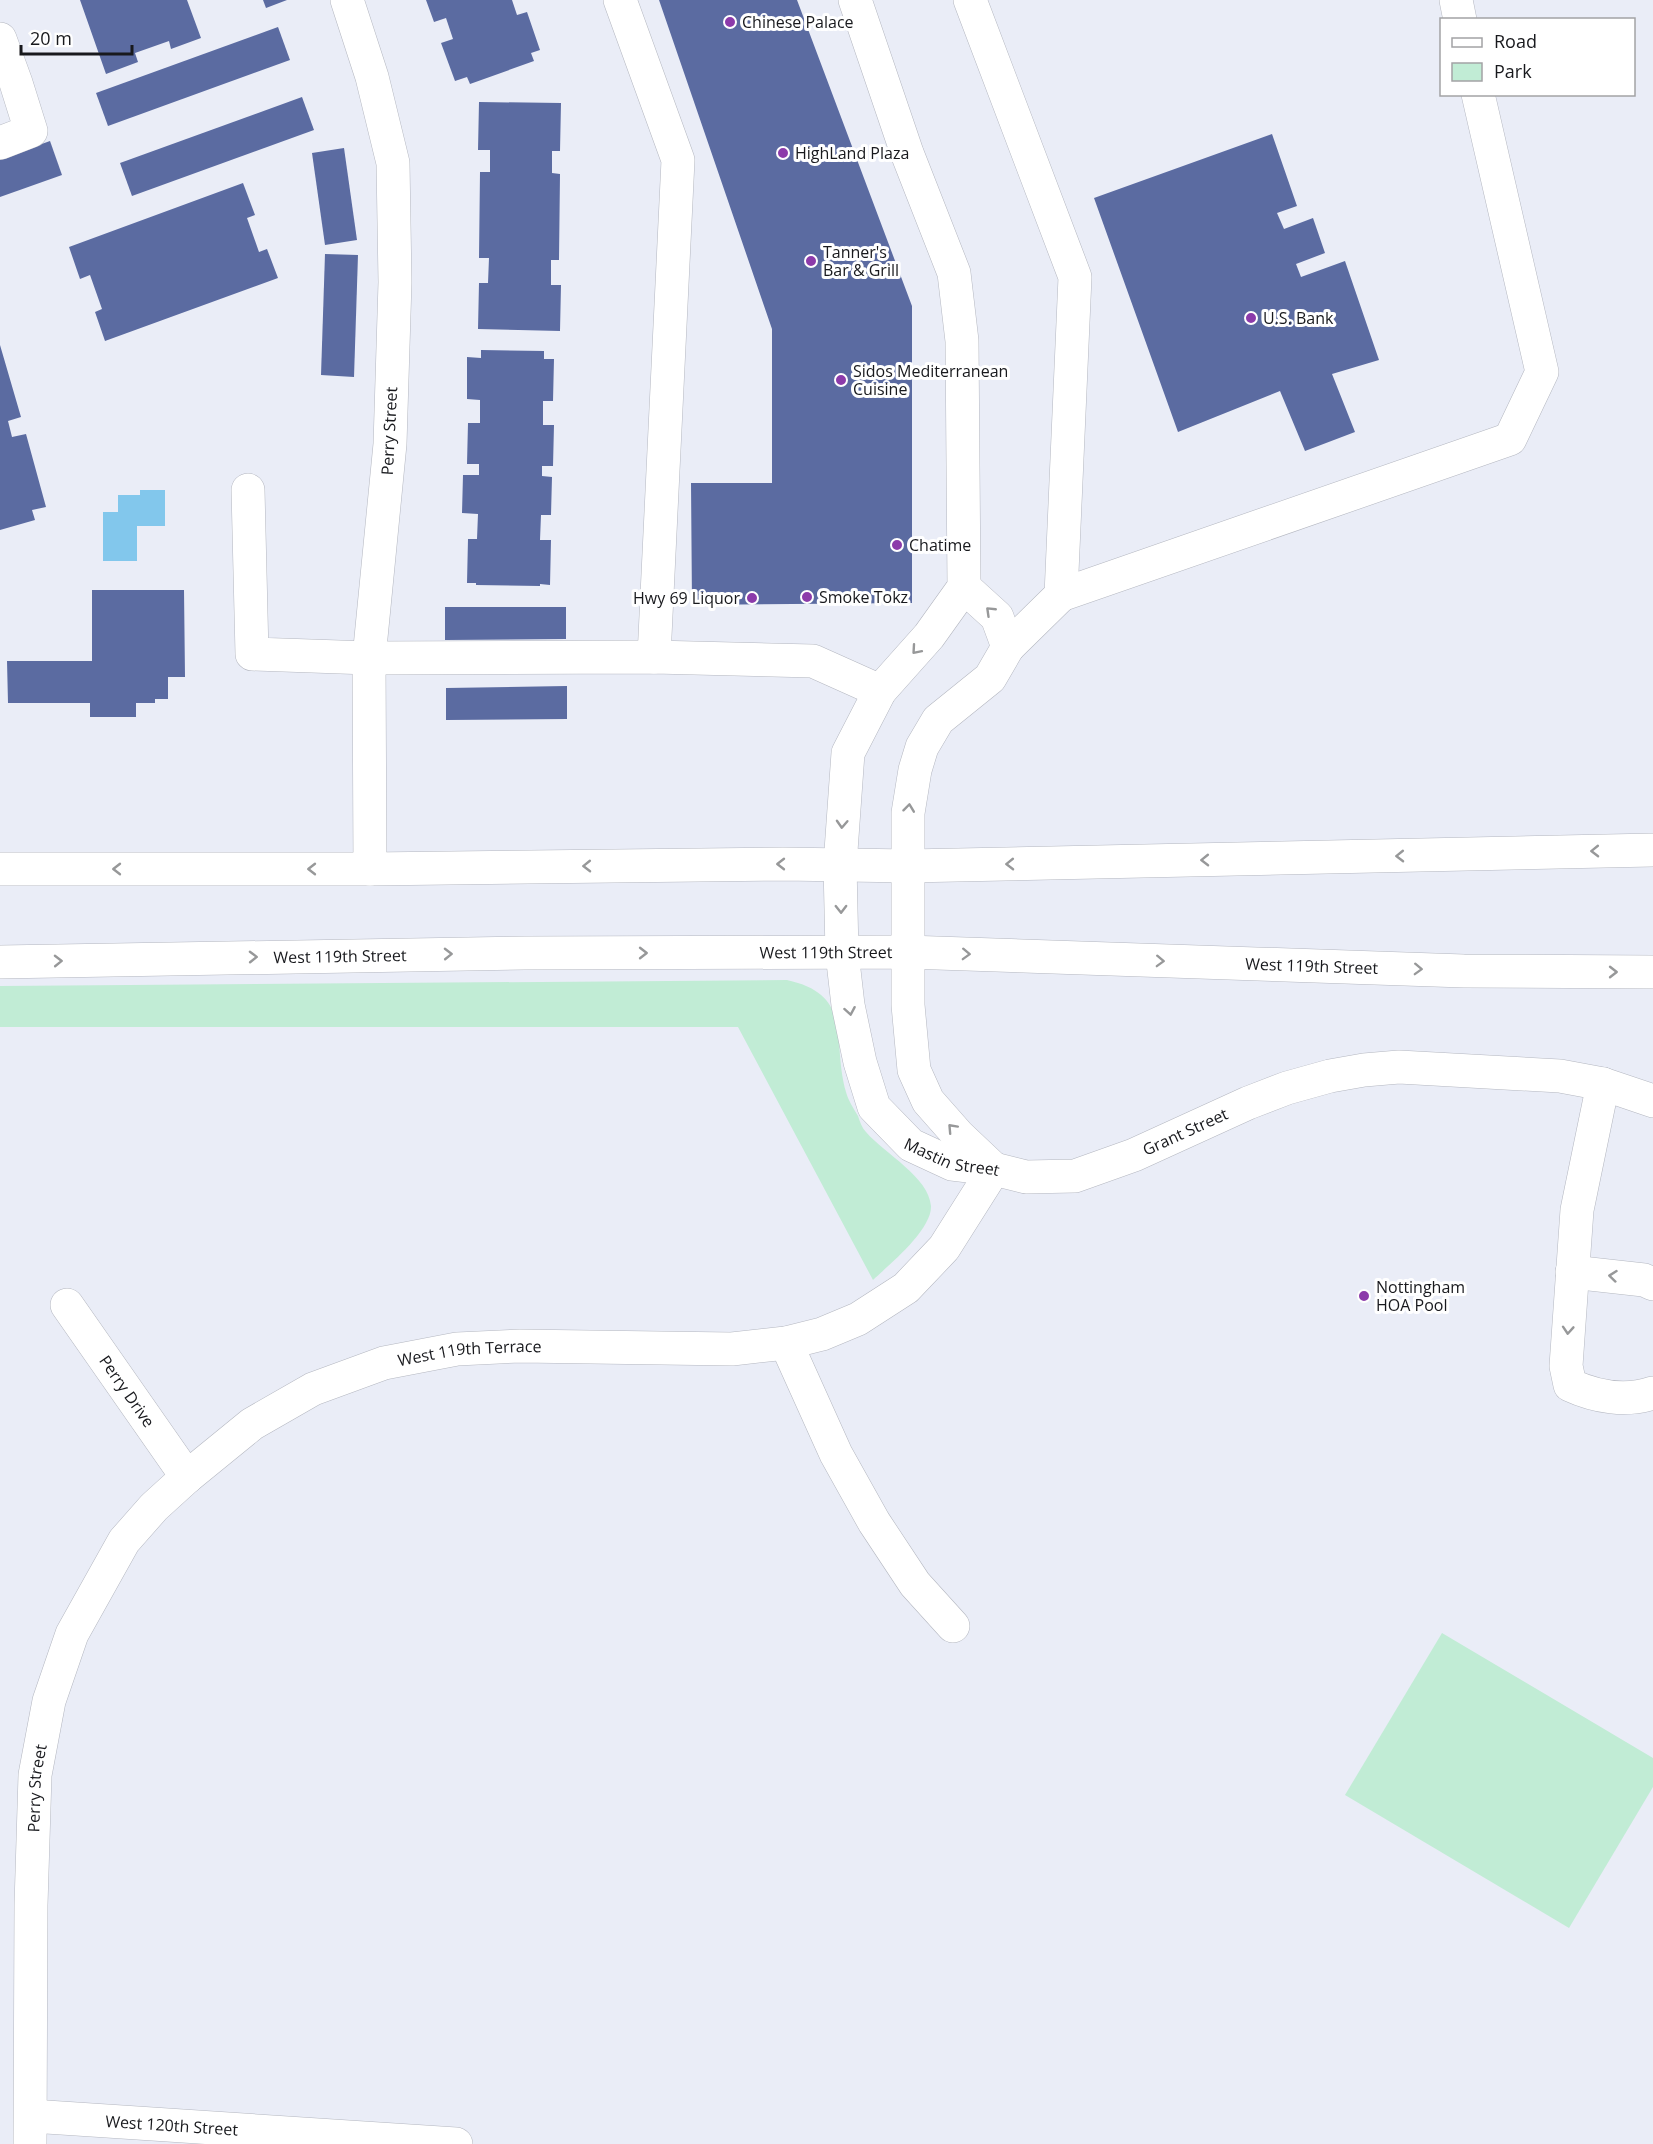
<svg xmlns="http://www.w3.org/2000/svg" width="1653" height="2144" font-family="'Open Sans',sans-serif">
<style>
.green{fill:#c1ecd5}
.water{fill:#82c7ec}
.building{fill:#5b6ba1}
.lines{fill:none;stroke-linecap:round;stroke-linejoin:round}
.minor-casing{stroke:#b4b7c0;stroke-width:34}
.major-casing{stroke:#b4b7c0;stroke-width:34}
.minor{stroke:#fff;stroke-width:33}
.major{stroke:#fff;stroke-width:33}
.oneway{stroke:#979899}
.poi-dot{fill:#8c3baa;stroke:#fff;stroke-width:2}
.labels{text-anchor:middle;stroke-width:6;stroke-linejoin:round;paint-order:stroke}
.poi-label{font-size:16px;fill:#18191d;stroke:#fff;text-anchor:start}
.street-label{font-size:16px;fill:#18191d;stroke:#fff}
</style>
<rect width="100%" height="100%" fill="#eaedf7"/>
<!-- green -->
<g class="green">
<path d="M 787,980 C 855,995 831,1040 846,1092 C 848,1100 854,1109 858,1116 C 860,1122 862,1128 866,1132 C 885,1154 929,1177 931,1206 C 932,1230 889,1265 873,1280 L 738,1027 L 0,1027 L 0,986 Z"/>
<polygon points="1442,1633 1653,1758 1653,1787 1569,1928 1345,1795"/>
</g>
<!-- water -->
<polygon class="water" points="140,490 165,490 165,526 137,526 137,561 103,561 103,512 118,512 118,495 140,495"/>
<!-- building -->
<g class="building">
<polygon points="80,0 187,0 201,38 171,49 169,41 135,53 138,62 106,74"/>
<polygon points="263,0 287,0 266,8"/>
<polygon points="426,0 512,0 517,15 527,12 540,50 531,53 534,61 470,84 467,77 455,81 441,43 453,39 446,18 434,22"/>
<polygon points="659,0 797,0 912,306 912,603 692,605 691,483 772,483 772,329"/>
<polygon points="278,27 290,60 108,126 96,93"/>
<polygon points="302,97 314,130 132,196 120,163"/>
<polygon points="479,102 561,103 560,151 552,151 552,173 560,174 559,260 551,260 551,285 561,285 560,331 478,329 479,283 488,283 489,258 479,258 480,172 490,172 490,150 478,150"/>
<polygon points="1272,134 1297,206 1277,213 1284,229 1313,218 1325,253 1296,264 1301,277 1345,261 1379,360 1332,374 1355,432 1305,451 1280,391 1178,432 1094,198"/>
<polygon points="50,141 62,175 0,197 0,159"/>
<polygon points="344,148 357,240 325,245 312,153"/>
<polygon points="243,183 255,215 247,218 259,252 267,249 278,278 105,341 95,312 102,309 90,275 80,279 69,247"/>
<polygon points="325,254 358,255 354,377 321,375"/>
<polygon points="0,345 21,417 8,421 12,437 26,434 46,507 32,510 35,520 0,530"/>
<polygon points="481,350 544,351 544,359 554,359 553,401 543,401 543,425 554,425 553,466 542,466 542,476 552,477 551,515 541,515 540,540 551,540 550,585 540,584 540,586 476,585 476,583 467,583 468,539 477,539 478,514 462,513 463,475 479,475 479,464 467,464 468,423 480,423 480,400 467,399 467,357 481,358"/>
<polygon points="92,590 184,590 185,677 168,677 168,699 155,699 155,703 136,703 136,717 90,717 90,703 8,703 7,661 92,661"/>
<polygon points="445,607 566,607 566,639 445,640"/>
<polygon points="567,686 567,719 446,720 446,688"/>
</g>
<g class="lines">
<!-- minor casing -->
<g class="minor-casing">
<g id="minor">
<polyline points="347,0 372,77 393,163 395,282 390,444 369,658 370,869"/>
<polyline points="620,0 678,160 654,657"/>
<path id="s1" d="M 855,0 L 907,153 L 954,273 L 962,341 L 964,587 L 929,636 L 880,691 L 848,753 L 840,865 L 842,953 L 848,1005 L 860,1062 L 874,1107 L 911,1145 L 952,1164 L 994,1169 L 1026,1177 L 1075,1176 L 1134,1155 L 1248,1103 L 1287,1088 L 1330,1076 L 1364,1070 L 1399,1067 L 1560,1076 L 1603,1084 L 1653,1101"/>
<polyline points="970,0 1075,277 1061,595 1008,647"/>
<polyline points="1456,0 1460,20"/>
<polyline points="0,39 16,83 31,131 0,143"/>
<polyline points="248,490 252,654 369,658 654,657 813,661 880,691"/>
<polyline points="964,587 997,617 1008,647 990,678 938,720 922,747 915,770 908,813 908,1005 914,1070 928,1101 958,1135 994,1169"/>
<polyline points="1061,595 1510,439 1542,372 1478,94"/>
<path d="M 1603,1084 L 1577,1210 L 1566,1366 L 1570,1385 C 1596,1397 1626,1402 1653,1393"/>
<polyline points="1572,1272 1644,1280 1653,1284"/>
<path id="s2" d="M 67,1305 L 187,1477"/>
<polyline points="786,1343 836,1454 874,1522 915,1584 953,1626"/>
<path id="s3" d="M 31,2116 L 456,2144"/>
<path id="s4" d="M 30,2144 L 31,1905 L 35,1775 L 49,1701 L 72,1634 L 124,1541 L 154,1507 L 187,1477 L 252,1424 L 313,1389 L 384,1363 L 457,1349 L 520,1346 L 732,1349 L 786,1343 L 822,1334 L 858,1319 L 906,1288 L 944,1248 L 994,1169"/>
</g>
</g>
<!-- major casing -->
<g class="major-casing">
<g id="major">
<polyline points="0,869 370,869 783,864 909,866 1653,850"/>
<path id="s5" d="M 0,962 L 525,953 L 907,952 L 1464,971 L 1653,972"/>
</g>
</g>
<!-- minor -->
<use href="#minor" class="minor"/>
<!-- major -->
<use href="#major" class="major"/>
</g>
<!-- one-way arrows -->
<defs><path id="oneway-chevron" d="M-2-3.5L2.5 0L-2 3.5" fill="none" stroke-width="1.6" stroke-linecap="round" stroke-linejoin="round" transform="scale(1.5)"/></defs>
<g class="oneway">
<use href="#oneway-chevron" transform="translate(990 611) rotate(-136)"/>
<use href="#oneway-chevron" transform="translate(916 650) rotate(131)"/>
<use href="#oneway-chevron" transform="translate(909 808) rotate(-83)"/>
<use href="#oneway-chevron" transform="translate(842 824) rotate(93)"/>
<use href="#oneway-chevron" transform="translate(1595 851) rotate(179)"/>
<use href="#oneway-chevron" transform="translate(1400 856) rotate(179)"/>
<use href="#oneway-chevron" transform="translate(1205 860) rotate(179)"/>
<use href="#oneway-chevron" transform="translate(781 864) rotate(-180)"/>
<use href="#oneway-chevron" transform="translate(1010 864) rotate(179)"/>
<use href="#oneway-chevron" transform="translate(587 866) rotate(179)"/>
<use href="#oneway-chevron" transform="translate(117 869) rotate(180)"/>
<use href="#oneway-chevron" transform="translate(312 869) rotate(180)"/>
<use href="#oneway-chevron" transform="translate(841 909) rotate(89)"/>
<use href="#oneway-chevron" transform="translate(643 953)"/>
<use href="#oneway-chevron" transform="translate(448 954) rotate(-1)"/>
<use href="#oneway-chevron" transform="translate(966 954) rotate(2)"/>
<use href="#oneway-chevron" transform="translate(253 957) rotate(-1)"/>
<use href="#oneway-chevron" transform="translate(58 961) rotate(-1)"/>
<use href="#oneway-chevron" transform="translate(1160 961) rotate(2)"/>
<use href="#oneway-chevron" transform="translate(1418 969) rotate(2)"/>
<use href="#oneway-chevron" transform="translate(1613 972)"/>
<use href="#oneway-chevron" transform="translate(850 1011) rotate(80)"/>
<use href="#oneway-chevron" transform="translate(952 1128) rotate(-133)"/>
<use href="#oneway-chevron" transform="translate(1613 1276) rotate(-174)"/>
<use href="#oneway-chevron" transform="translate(1568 1330) rotate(94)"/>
</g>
<!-- markers -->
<g class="poi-dot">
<circle cx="730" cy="22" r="6"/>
<circle cx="783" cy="153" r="6"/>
<circle cx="811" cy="261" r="6"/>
<circle cx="1251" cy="318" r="6"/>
<circle cx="841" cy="380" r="6"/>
<circle cx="897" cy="545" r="6"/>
<circle cx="807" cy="597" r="6"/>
<circle cx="752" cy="598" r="6"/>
<circle cx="1364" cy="1296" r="6"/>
</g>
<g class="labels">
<!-- poi labels -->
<g class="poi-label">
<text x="742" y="28">Chinese Palace</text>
<text x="795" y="159">HighLand Plaza</text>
<text x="823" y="258">Tanner's<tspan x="823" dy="18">Bar &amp; Grill</tspan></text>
<text x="1263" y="324">U.S. Bank</text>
<text x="853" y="377">Sidos Mediterranean<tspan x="853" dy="18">Cuisine</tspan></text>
<text x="909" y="551">Chatime</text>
<text x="819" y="603">Smoke Tokz</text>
<text x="740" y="604" text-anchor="end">Hwy 69 Liquor</text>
<text x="1376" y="1293">Nottingham<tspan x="1376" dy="18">HOA Pool</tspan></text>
</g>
<!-- street labels -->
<g class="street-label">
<text transform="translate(389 431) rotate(-87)" y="6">Perry Street</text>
<text dy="6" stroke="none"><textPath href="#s5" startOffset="826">West 119th Street</textPath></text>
<text dy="6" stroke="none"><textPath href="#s5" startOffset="340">West 119th Street</textPath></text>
<text dy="6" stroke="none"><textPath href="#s5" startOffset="1312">West 119th Street</textPath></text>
<text dy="6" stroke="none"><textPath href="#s1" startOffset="1508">Grant Street</textPath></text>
<text dy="6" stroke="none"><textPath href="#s1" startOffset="1263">Mastin Street</textPath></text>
<text dy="6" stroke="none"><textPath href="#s4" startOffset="1028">West 119th Terrace</textPath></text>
<text dy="6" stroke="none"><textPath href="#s2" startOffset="105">Perry Drive</textPath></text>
<text dy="6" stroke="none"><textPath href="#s4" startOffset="356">Perry Street</textPath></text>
<text dy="6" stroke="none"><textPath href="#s3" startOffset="141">West 120th Street</textPath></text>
</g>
</g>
<!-- legend -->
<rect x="1440" y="18" width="195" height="78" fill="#ffffff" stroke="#a3a3a5" stroke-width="1.5"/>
<rect x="1452" y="38" width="30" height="9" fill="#ffffff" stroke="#a3a3a5" stroke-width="1.5"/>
<text x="1494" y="48" font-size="18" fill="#18191d">Road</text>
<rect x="1452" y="63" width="30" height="18" fill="#c1ecd5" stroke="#a3a3a5" stroke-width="1.5"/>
<text x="1494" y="78" font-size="18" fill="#18191d">Park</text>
<!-- scale -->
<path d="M21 45v9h111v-9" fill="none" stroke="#18191d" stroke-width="3"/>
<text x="30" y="45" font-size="18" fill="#18191d" stroke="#ffffff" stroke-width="4.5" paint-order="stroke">20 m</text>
</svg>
